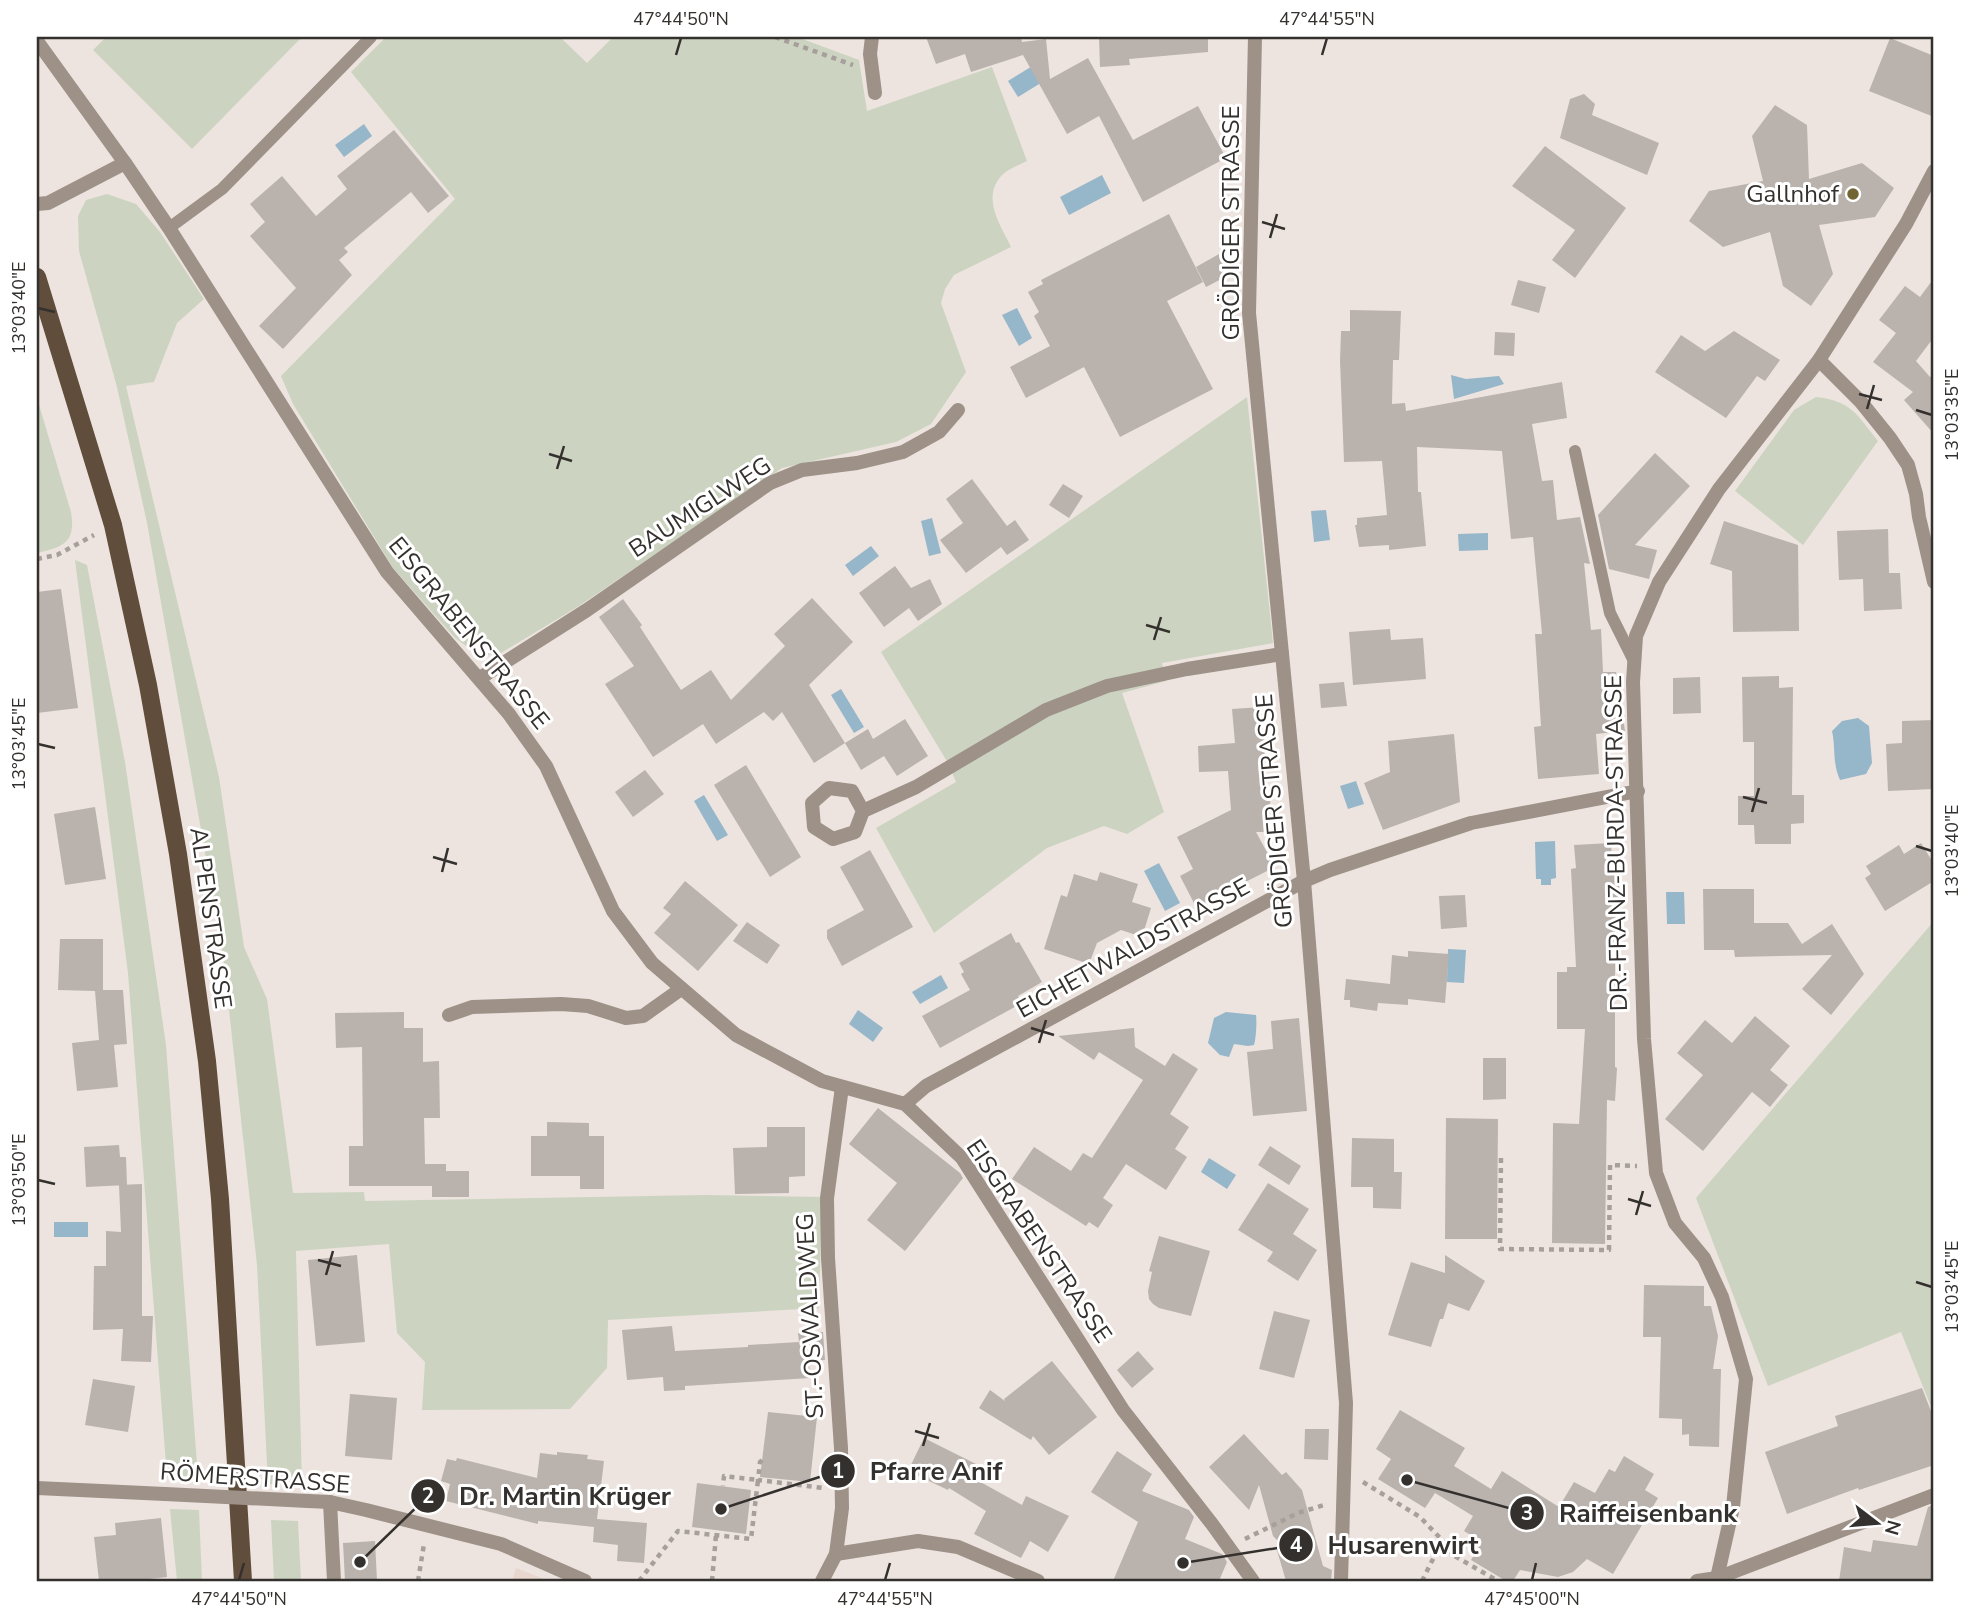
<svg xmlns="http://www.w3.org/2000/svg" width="1971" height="1618" font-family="'Nunito Sans',sans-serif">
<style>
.built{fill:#e8d7ce}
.green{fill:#ccd4c1}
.water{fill:#96b6c9}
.building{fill:#bab2ad}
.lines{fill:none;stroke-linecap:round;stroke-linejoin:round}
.path{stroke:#a69f9b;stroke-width:4.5;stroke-dasharray:5 5;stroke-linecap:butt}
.lane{stroke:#9d9188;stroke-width:12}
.street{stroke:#9d9188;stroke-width:14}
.primary{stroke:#614d3c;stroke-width:18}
.street-bridge{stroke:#9d9188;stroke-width:14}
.ticks{fill:none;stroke:#33302e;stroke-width:2.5}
.poi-dot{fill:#716633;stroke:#fff;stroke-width:2.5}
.labels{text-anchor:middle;stroke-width:6;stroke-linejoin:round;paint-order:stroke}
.poi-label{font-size:24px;fill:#33302e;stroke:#fff;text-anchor:end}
.street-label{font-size:24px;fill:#33302e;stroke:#fff}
.leader{fill:none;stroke:#33302e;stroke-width:2.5}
.callout-dot{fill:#33302e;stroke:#fff;stroke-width:2.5}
.mark-label{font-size:21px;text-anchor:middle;font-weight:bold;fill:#fff}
.callout-label{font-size:26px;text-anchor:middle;font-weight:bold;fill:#33302e;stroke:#fff;stroke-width:6;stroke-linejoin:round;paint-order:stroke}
.neatline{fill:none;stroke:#33302e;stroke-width:2.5}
.ticks-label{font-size:18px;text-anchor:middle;fill:#33302e}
</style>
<rect width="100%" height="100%" fill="#ede4df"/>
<!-- built -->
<polygon class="built" points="516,1568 549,1581 512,1581"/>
<!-- green -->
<g class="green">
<polygon points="106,37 302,37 192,149 93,50"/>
<path d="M 386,37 L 560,37 L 587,63 L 613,37 L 797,37 L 859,60 L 867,111 L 992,67 L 1027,161 C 1019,165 1008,169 1002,175 C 981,198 1000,224 1011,247 L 954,275 L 945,289 L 941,303 L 966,372 L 931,424 L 896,442 L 782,468 L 579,606 L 501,653 L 480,656 L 455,638 L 393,568 L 293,404 L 281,376 L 455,199 L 351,72 Z"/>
<polygon points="107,194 136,204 160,232 204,299 177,323 154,382 126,386 219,777 244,947 267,999 293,1193 364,1192 365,1201 705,1195 822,1197 819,1308 608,1320 607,1368 570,1409 422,1410 425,1362 397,1333 389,1244 296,1251 302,1485 268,1484 257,1265 223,955 147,523 117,387 79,251 78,216 86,200"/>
<polygon points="1247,397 1273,643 1162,663 1166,681 1122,693 1164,812 1127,834 1104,826 1047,848 934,933 876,828 956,782 948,763 881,652"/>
<path d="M 1816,397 C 1852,401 1857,415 1878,441 L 1803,545 L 1735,491 L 1794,410 Z"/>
<path d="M 37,398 L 71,512 C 76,542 64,547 37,553 Z"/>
<polygon points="75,560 87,565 125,762 166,1045 198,1478 167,1477 128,973"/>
<polygon points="1934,921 1934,1414 1901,1332 1768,1386 1696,1198"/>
<polygon points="170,1509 199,1510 202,1581 177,1581"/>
<polygon points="271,1520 298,1521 301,1581 274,1581"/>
</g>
<!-- water -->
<g class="water">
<polygon points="1034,65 1044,81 1018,97 1008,81"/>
<polygon points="364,124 372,136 344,157 335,145"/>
<polygon points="1102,175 1111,193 1069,215 1060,197"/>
<polygon points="1017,308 1032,338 1019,346 1002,315"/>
<polygon points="1451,375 1466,379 1499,376 1504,384 1454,399"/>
<polygon points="1326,510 1330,540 1314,542 1311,511"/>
<polygon points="932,518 941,553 929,556 921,521"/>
<polygon points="1488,533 1488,550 1459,551 1458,534"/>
<polygon points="871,546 879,556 853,576 845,565"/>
<polygon points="841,689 864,727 854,733 831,695"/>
<path d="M 1858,718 L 1869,726 L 1872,763 L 1866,774 L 1840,780 C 1832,762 1836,749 1832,731 L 1842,721 Z"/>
<polygon points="1356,781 1364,804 1348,809 1340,786"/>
<polygon points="704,795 728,835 717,841 694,801"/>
<polygon points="1555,841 1556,878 1551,879 1551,885 1541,885 1541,879 1536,879 1535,842"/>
<polygon points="1159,863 1180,903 1165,911 1144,871"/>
<polygon points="1666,892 1684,892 1685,924 1667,924"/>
<polygon points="1448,949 1466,950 1464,983 1447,982"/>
<polygon points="941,975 948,988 920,1004 912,992"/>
<polygon points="858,1010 883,1028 873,1042 849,1024"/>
<path d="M 1226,1012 L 1256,1015 C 1257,1021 1256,1039 1254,1045 L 1248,1046 L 1234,1044 L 1229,1057 L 1220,1055 L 1208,1043 L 1214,1018 Z"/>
<polygon points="1209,1158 1236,1175 1227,1189 1201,1172"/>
<rect x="54" y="1222" width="34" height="15"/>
</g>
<!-- building -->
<g class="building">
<polygon points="926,37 1021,37 1022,42 1046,39 1050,79 1088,58 1133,140 1198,106 1226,158 1143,202 1099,116 1067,134 1023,55 971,72 965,54 936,64"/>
<polygon points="1099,37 1208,37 1208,52 1129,59 1130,65 1100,67"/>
<polygon points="1890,38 1934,56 1934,117 1869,91"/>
<polygon points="1584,94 1595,104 1592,115 1659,143 1647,175 1560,138 1570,99"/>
<polygon points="1775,105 1807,125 1809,179 1862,163 1894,188 1875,217 1819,225 1833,274 1811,306 1783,286 1770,232 1723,247 1689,221 1709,191 1763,181 1752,136"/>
<polygon points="394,130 449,196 428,213 411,192 344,248 348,252 339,260 352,275 283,349 259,326 296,288 250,236 265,222 250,204 282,176 316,216 347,189 337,176"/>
<polygon points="1545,146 1626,208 1575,278 1552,260 1575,230 1512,186"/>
<polygon points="1169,214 1203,282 1167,301 1213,389 1120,437 1084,367 1026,398 1010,367 1050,346 1034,316 1039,312 1028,292 1043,284 1041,280"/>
<polygon points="1219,254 1229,275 1206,287 1196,267"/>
<polygon points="1934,278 1934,337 1916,361 1930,377 1934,374 1934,434 1904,400 1913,392 1873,362 1896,333 1879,320 1905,286 1920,297"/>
<polygon points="1518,280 1546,287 1539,313 1511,305"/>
<polygon points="1350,310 1401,311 1399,360 1393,360 1392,404 1405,403 1406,411 1562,382 1567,418 1532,424 1542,481 1553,480 1557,520 1580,517 1590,564 1584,563 1591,630 1601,629 1603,672 1616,672 1625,731 1596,734 1599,774 1538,779 1534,727 1541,726 1535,634 1542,634 1533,537 1511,539 1502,451 1417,447 1418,492 1421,492 1426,546 1389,550 1389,545 1359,547 1355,525 1357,525 1357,518 1387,515 1382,461 1344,462 1340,361 1341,331 1350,331"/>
<polygon points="1734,331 1780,360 1765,381 1757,376 1726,418 1655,372 1681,335 1705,351"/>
<polygon points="1495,332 1515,333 1514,356 1494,355"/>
<polygon points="1655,453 1690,486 1635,545 1657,550 1649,579 1609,569 1598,515"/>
<polygon points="972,479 1007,526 1015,520 1029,540 1007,555 1001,547 966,573 940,540 963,523 946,499"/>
<polygon points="1063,484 1083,496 1069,518 1049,505"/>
<polygon points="1724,521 1798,545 1799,631 1733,632 1732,571 1710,564"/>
<polygon points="1888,529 1889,573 1900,573 1902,609 1864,611 1863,579 1839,580 1837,531"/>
<polygon points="895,566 911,588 930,579 942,604 918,621 909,608 884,627 859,593"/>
<polygon points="61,589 78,708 37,713 37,592"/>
<polygon points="812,598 853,642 809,685 845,743 814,763 782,712 773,721 764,712 716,744 703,724 653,757 605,684 634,666 599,617 623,599 642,625 640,627 681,690 711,670 731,700 785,646 774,634"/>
<polygon points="1390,629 1391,640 1423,638 1426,679 1353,685 1349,632"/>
<polygon points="1779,676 1779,688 1793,687 1792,795 1804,795 1804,823 1791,824 1791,844 1755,844 1754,825 1738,825 1738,796 1754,796 1754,742 1743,742 1742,677"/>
<polygon points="1700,677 1701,713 1673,714 1673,678"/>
<polygon points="1344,682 1347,706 1321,708 1319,684"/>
<polygon points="1262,707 1268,797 1270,797 1271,832 1256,832 1275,867 1196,907 1180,876 1193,869 1177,837 1231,810 1228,771 1199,772 1198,746 1235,743 1232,709"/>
<polygon points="905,719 928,756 897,776 884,756 861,770 845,743 868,729 873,739"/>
<polygon points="1934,720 1934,789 1888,791 1886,744 1902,743 1902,721"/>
<polygon points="1454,734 1460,802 1383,830 1364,783 1390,772 1388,741"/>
<polygon points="746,765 801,857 770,877 714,785"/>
<polygon points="645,770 664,794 633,817 615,792"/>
<polygon points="95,807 106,879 65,885 54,814"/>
<polygon points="1611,843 1612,861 1618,861 1620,913 1616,914 1617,943 1615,943 1615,1067 1617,1068 1615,1101 1607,1100 1605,1244 1552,1243 1553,1123 1579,1124 1585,1029 1557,1029 1557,972 1567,972 1567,967 1576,967 1571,869 1576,868 1574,845"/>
<polygon points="1921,843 1934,864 1934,881 1885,911 1865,878 1871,874 1866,866 1899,845 1904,854"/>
<polygon points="870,850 913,927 842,966 827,938 827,930 864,910 840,867"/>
<polygon points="1100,872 1138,884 1132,902 1151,908 1142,937 1121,930 1097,943 1089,964 1044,949 1061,895 1067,897 1074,874 1097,881"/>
<polygon points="685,881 738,925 698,971 654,933 671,914 663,908"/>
<polygon points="1703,889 1754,889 1754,923 1788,923 1802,944 1832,924 1864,974 1831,1015 1802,989 1832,955 1735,957 1734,950 1704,950"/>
<polygon points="1465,895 1467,927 1441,929 1439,896"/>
<polygon points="747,922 780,945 767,964 733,941"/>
<polygon points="1011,933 1016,943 1019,942 1042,982 1018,996 1022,1003 940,1048 922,1016 970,990 961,974 964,972 959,963"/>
<polygon points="60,939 103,939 103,990 123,990 127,1044 114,1045 118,1087 77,1091 72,1043 99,1040 95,991 58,990"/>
<polygon points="1408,951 1449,954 1445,1003 1408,999 1408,1005 1378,1003 1377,1011 1350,1007 1350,1000 1344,1000 1346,979 1390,984 1392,955 1408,957"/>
<polygon points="404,1012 404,1028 423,1028 423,1062 439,1061 440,1118 424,1118 425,1164 446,1164 446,1171 469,1171 469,1197 432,1197 432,1186 349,1186 349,1146 363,1146 362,1047 336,1048 335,1013"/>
<polygon points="1755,1016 1790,1046 1770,1070 1788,1085 1770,1107 1752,1092 1703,1151 1665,1119 1703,1075 1677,1053 1705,1020 1732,1043"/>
<polygon points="1299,1018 1307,1111 1253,1116 1247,1052 1273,1049 1271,1021"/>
<polygon points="1134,1028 1135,1047 1165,1066 1173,1053 1198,1069 1170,1114 1189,1127 1175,1149 1187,1157 1166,1190 1126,1164 1103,1198 1113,1205 1098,1228 1089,1222 1086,1226 1012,1179 1034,1147 1071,1171 1083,1153 1092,1158 1143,1080 1099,1052 1094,1060 1058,1036"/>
<polygon points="1483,1058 1506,1058 1506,1099 1483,1100"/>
<polygon points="878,1108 960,1173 963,1178 905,1251 867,1220 897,1183 849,1144"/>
<polygon points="1446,1118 1498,1119 1497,1239 1445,1239"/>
<polygon points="547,1122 589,1123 589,1136 604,1136 604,1189 580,1189 580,1176 531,1176 531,1136 547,1136"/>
<polygon points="767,1127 805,1127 805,1176 789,1177 789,1193 735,1194 733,1148 767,1147"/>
<polygon points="1352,1138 1394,1139 1394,1172 1402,1172 1401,1209 1373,1208 1373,1187 1351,1187"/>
<polygon points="119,1145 120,1157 126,1157 127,1185 86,1187 84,1147"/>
<polygon points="1270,1146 1301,1166 1289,1185 1258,1165"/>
<polygon points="1268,1183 1309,1209 1293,1234 1317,1250 1298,1281 1267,1261 1273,1252 1238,1230"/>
<polygon points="142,1184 142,1316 153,1316 151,1362 121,1361 123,1329 93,1330 94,1266 106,1266 106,1231 121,1232 119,1185"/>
<polygon points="1159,1236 1210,1251 1191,1316 1159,1308 1153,1304 1149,1299 1148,1291 1152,1272 1149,1271"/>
<polygon points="357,1255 365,1342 316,1346 308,1260"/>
<polygon points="1445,1255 1485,1281 1469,1311 1448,1303 1443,1319 1440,1319 1431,1347 1388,1335 1411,1262 1445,1273"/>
<polygon points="1644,1285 1704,1286 1704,1306 1711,1306 1718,1336 1713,1369 1721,1369 1719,1447 1689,1446 1689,1434 1682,1435 1682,1419 1659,1418 1661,1337 1643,1337"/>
<polygon points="1274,1311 1310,1320 1294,1378 1259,1369"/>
<polygon points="672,1326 675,1351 748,1347 748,1345 799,1342 798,1333 823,1332 825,1360 809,1361 810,1378 685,1386 685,1390 664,1391 663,1377 627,1380 622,1330"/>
<polygon points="1138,1351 1154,1369 1132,1388 1117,1370"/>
<polygon points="1052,1361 1097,1417 1049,1455 1033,1436 1031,1440 979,1408 990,1390 1005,1401 1004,1399"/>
<polygon points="93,1379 135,1386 128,1432 85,1425"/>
<polygon points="1922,1388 1934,1419 1934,1465 1859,1490 1858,1488 1787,1514 1765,1452 1838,1426 1835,1416"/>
<polygon points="350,1394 397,1398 392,1460 345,1456"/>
<polygon points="1400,1410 1465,1448 1454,1466 1491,1489 1502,1471 1559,1507 1574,1482 1595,1493 1609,1469 1615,1472 1624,1456 1654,1474 1645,1490 1658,1498 1613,1574 1587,1559 1573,1572 1558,1577 1520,1570 1513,1581 1506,1581 1471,1560 1482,1542 1464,1531 1473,1516 1435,1493 1425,1508 1378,1479 1391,1459 1376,1449"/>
<polygon points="768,1412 817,1417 810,1482 760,1477"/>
<polygon points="1305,1429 1329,1429 1328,1460 1304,1459"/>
<polygon points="1244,1434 1282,1475 1286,1472 1302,1490 1323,1566 1332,1570 1331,1581 1286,1581 1276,1547 1288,1551 1273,1536 1259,1485 1249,1510 1209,1467"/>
<polygon points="924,1438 982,1467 975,1479 1022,1505 1026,1496 1069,1516 1048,1552 1030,1541 1021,1558 974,1534 986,1511 949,1488 948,1490 908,1471"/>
<polygon points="1117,1451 1152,1474 1142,1491 1189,1510 1194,1517 1185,1539 1222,1554 1227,1562 1219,1581 1113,1581 1138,1522 1091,1492"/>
<polygon points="557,1452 588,1455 587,1459 604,1461 597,1519 647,1523 644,1563 617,1561 618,1545 593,1542 594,1527 538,1521 538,1524 446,1501 450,1484 441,1481 447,1459 456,1461 457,1458 537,1478 540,1453 557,1455"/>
<polygon points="697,1483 751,1490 746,1534 692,1527"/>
<polygon points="1931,1506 1934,1507 1934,1581 1839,1581 1844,1547 1871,1552 1873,1540 1917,1546 1928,1507"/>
<polygon points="161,1518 167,1577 131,1581 99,1581 94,1537 116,1535 115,1523"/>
<polygon points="375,1541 377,1581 345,1581 343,1543"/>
</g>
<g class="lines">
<!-- path -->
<g class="path">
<polyline points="775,37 853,65"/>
<polyline points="37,559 57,555 94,535"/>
<polyline points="1501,1158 1500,1249 1609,1250 1610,1165 1637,1166"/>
<polyline points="762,1460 760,1462 758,1480 823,1488"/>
<polyline points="1363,1482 1420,1517 1442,1540 1451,1554 1498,1581"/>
<polyline points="1245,1539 1298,1513 1324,1505"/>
<polyline points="418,1581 424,1544"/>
<polyline points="639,1581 678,1531 751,1539 758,1480 724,1476 723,1486"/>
<polyline points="712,1581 716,1535"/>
<polyline points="1422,1581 1442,1541"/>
</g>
<!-- lane -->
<g class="lane">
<polyline points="169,228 222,189 371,37"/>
<polyline points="1575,451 1610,613 1634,661"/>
</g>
<!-- street -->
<g class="street">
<polyline points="872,37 870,54 875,93"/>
<polyline points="1255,37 1249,313 1304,881 1346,1403 1341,1581"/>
<polyline points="37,41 125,163 169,228 387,572 509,714 546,766 613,911 652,963 736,1035 822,1081 905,1104 962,1158 1123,1410 1212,1524 1253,1581"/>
<polyline points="37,204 48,203 125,163"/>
<polyline points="1819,360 1861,402 1890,438 1908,465 1916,494 1919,517 1934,582"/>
<polyline points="480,678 587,610 770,483 802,470 857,463 903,452 939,432 958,410"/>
<polyline points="863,811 852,791 829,788 812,803 814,827 833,839 855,832 863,811 916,787 1046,710 1107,686 1187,669 1282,654"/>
<polyline points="449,1015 472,1007 561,1004 588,1006 626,1018 643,1016 681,989"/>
<polyline points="905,1104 926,1086 1304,881 1330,870 1471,823 1638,791"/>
<polyline points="37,1488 165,1494"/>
<polyline points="308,1501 330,1502 366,1510 501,1544 585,1581"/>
<polyline points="330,1502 334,1581"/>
<polyline points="836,1554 918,1541 958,1547 1038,1581"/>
<polyline points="1717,1578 1733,1507 1746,1379 1722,1297 1704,1258 1675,1223 1656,1173 1644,1039 1633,682 1636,636 1659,582 1719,489 1819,360 1906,224 1934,171"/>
<polyline points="822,1581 836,1554 842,1508 841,1448 828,1258 827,1198 842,1087"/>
<polyline points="1697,1581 1717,1578 1934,1495"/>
</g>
<!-- primary -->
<polyline class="primary" points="37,277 113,525 148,685 178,854 207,1061 220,1199 243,1581"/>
<!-- street-bridge -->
<polyline class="street-bridge" points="165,1494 308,1501"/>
</g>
<!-- ticks -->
<path class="ticks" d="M 676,55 L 681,38M 1322,55 L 1327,38M 1262,222 L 1285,229M 1270,238 L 1277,214M 38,308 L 55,312M 1859,394 L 1882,400M 1867,409 L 1874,385M 1916,410 L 1932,415M 549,454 L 572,461M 557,469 L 564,446M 1146,625 L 1170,632M 1154,640 L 1161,617M 38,744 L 55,748M 1743,797 L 1767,803M 1752,812 L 1759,788M 1916,846 L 1932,851M 433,857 L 457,864M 442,872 L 448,848M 1031,1028 L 1054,1035M 1039,1043 L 1046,1020M 38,1180 L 55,1184M 1628,1199 L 1651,1206M 1636,1215 L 1643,1191M 318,1260 L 341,1266M 326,1275 L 333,1251M 1916,1282 L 1932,1287M 915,1431 L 939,1438M 923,1446 L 930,1423M 239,1580 L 244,1563M 885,1580 L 890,1563M 1532,1580 L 1536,1563"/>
<!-- markers -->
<circle class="poi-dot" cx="1853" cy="194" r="7"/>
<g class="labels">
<!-- poi labels -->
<g class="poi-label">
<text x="1839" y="202">Gallnhof</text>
</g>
<!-- street labels -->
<g class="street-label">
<text transform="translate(1231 223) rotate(-90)" y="8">GRÖDIGER STRASSE</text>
<text transform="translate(700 507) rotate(-33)" y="8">BAUMIGLWEG</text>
<text transform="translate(469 633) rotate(51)" y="8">EISGRABENSTRASSE</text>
<text transform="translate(1274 811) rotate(-95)" y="8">GRÖDIGER STRASSE</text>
<text transform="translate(1616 843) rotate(-91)" y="8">DR.-FRANZ-BURDA-STRASSE</text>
<text transform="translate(211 918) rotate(82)" y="8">ALPENSTRASSE</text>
<text transform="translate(1133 948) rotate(-29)" y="8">EICHETWALDSTRASSE</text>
<text transform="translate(1039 1241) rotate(56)" y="8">EISGRABENSTRASSE</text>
<text transform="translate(810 1316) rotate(-93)" y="8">ST.-OSWALDWEG</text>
<text transform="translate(255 1478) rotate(4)" y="8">RÖMERSTRASSE</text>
</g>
</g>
<!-- callouts -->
<path class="leader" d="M721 1509L838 1471M360 1562L428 1496M1407 1480L1527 1513M1183 1563L1296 1545"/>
<g class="callout-dot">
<circle cx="721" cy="1509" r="7"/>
<circle cx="360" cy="1562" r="7"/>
<circle cx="1407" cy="1480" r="7"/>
<circle cx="1183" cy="1563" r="7"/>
<circle cx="838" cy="1471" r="18"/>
<circle cx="428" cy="1496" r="18"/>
<circle cx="1527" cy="1513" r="18"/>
<circle cx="1296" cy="1545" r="18"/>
</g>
<g class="mark-label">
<text x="838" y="1478">1</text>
<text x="428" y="1503">2</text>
<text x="1527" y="1520">3</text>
<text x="1296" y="1552">4</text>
</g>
<g class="callout-label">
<text x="936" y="1480">Pfarre Anif</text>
<text x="565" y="1505">Dr. Martin Krüger</text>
<text x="1648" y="1522">Raiffeisenbank</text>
<text x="1403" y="1554">Husarenwirt</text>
</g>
<!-- border -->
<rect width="1971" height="1618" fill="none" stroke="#ffffff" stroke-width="77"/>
<!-- north arrow -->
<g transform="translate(1877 1523) rotate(106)" stroke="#ffffff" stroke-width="5" paint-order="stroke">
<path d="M0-5L12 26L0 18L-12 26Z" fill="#33302e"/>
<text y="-10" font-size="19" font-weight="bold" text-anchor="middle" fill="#33302e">N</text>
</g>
<rect x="38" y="38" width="1894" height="1542" class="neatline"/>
<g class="ticks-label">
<text x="681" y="25">47°44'50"N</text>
<text x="1327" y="25">47°44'55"N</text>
<text transform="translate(19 308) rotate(-90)" y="6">13°03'40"E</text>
<text transform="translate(1952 415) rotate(-90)" y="6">13°03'35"E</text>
<text transform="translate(19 744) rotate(-90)" y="6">13°03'45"E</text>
<text transform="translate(1952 851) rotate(-90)" y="6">13°03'40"E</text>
<text transform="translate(19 1180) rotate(-90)" y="6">13°03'50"E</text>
<text transform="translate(1952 1287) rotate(-90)" y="6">13°03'45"E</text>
<text x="239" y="1605">47°44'50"N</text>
<text x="885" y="1605">47°44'55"N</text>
<text x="1532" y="1605">47°45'00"N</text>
</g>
</svg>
